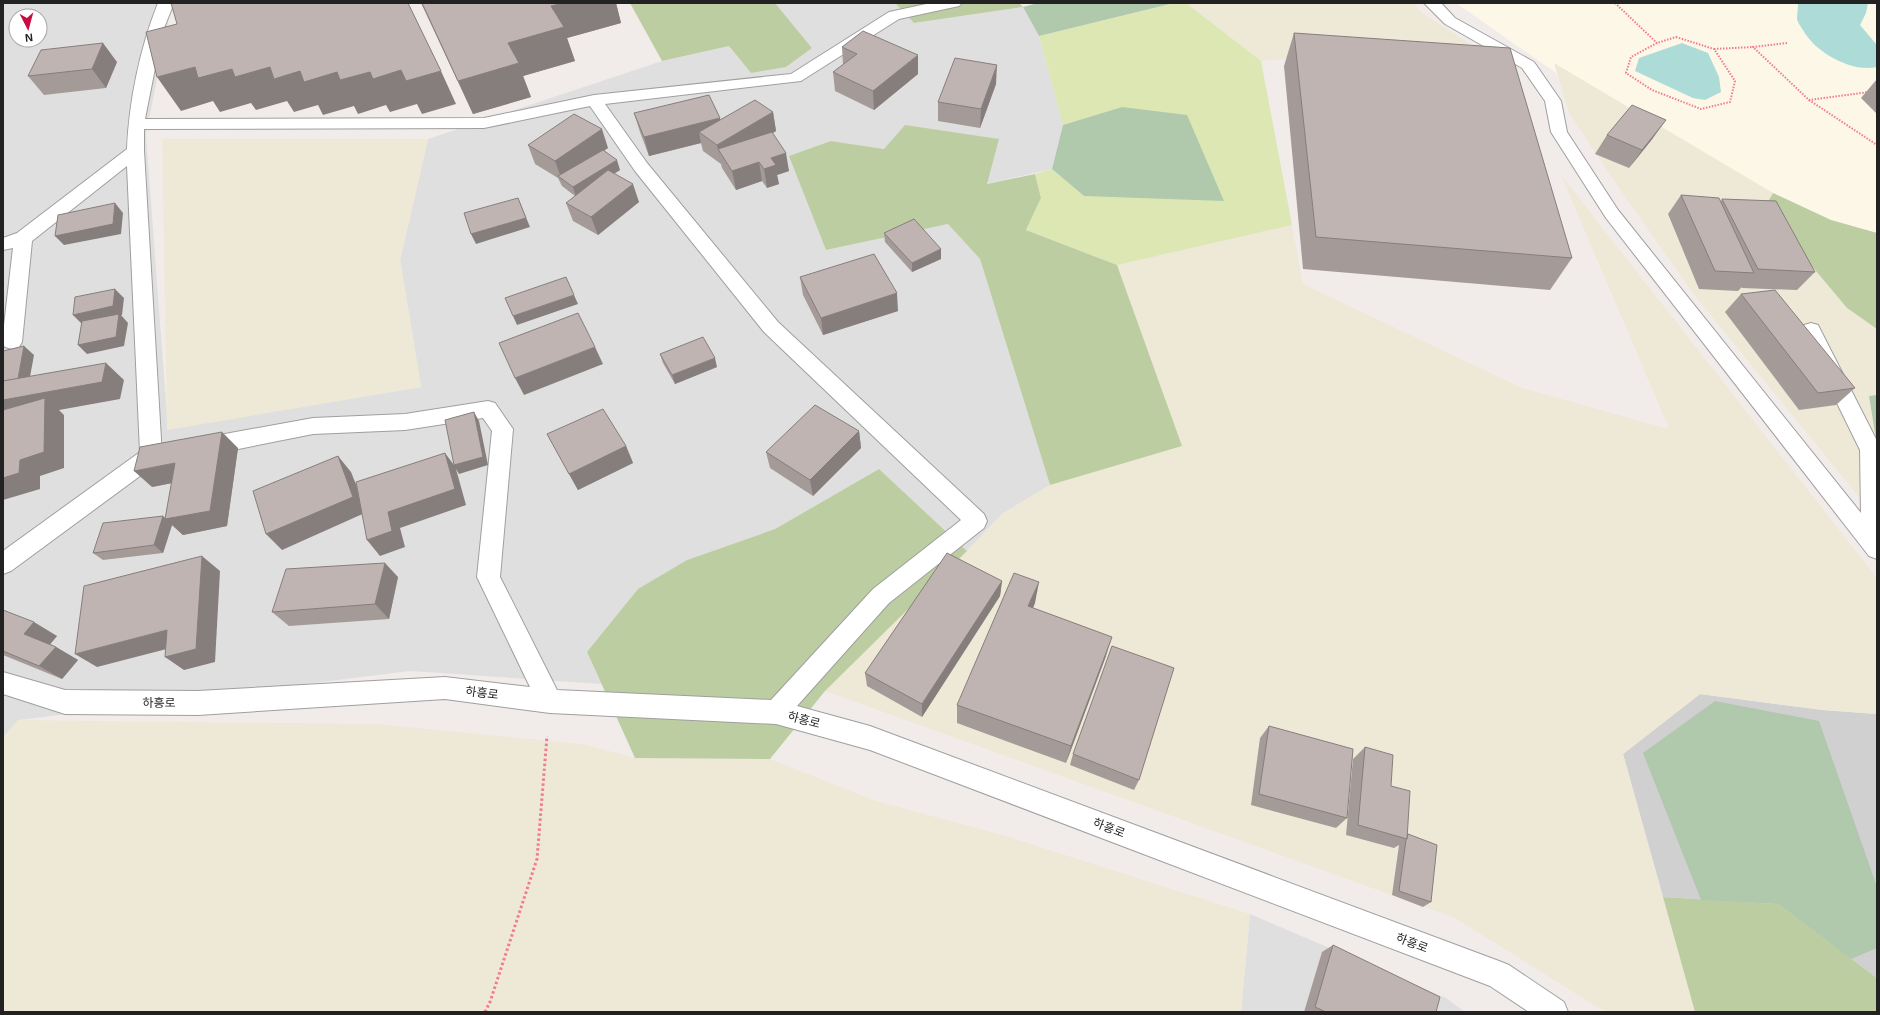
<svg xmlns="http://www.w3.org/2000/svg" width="1880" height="1015" font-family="Arial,'Noto Sans KR',sans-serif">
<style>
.residential{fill:#e0dfdf;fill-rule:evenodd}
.education{fill:#fdf7e7}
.religious{fill:#d0d0d0}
.farmland{fill:#eee9d7}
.grass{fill:#dce7b4}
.forest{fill:#bccea1}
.cemetery{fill:#b0c9ac}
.water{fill:#addcd8}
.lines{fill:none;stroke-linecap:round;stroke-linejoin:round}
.minor-casing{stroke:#9f9f9f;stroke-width:2}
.path-far1{stroke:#f17b92;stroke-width:2;stroke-dasharray:1.5 1.5;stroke-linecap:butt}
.path{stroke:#f17b92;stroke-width:3;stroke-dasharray:2.5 2.5;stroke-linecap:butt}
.minor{fill:#fff;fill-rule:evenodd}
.wall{fill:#a49b99}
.shaded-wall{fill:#867e7d}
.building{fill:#bfb4b2;stroke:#867e7d}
.labels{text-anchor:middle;stroke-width:4;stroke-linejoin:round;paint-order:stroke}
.street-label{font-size:12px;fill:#222;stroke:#fff}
</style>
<rect width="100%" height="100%" fill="#f1ecea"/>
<!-- residential -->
<g class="residential">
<path d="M 3,3 L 172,3 L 146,135 L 168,429 L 421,387 L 400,260 L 428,139 L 662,61 L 729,46 L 751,73 L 812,48 L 775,3 L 895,3 L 915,23 L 1023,7 L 1039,36 L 1063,125 L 1052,169 L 986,184 L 884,149 L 831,141 L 826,250 L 948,224 L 980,259 L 1050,485 L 1002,514 L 967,551 L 879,469 L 775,529 L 687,560 L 587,652 L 601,684 L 410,671 L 19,720 L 3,737 ZM 16,16 L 40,16 L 40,40 L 16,40 Z"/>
<polygon points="1250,914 1446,998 1465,1012 1241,1012"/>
</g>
<!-- education -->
<polygon class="education" points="1456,3 1877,3 1877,233 1831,220 1773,193 1559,75"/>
<!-- religious -->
<polygon class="religious" points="1700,694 1823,710 1877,714 1877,978 1778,904 1663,897 1623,754"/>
<!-- farmland -->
<g class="farmland">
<polygon points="1186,3 1413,3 1421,12 1518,75 1377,51 1261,61"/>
<polygon points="1554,63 1773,193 1764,209 1847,308 1877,329 1877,395 1869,396 1877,445 1877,519 1695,296 1618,187 1569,113"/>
<polygon points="162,139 428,139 400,260 421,387 167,430"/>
<polygon points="1561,175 1877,578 1877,714 1823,710 1700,694 1623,754 1695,1012 1605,1012 1455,918 825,691 882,630 967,551 1002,514 1050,485 1181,446 1117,265 1292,225 1303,284 1522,388 1669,429"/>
<polygon points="18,720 378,724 583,744 635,758 770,759 876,801 1003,835 1250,914 1241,1012 3,1012 3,737"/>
</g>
<!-- grass -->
<polygon class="grass" points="1174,3 1186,3 1261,61 1292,225 1117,265 1026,230 1041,198 1035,174 1052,169 1084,196 1122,107 1063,125 1039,36"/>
<!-- forest -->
<g class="forest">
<polygon points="630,3 775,3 812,48 786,67 751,73 729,46 662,61"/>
<polygon points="895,3 1019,3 1023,7 914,23"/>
<polygon points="905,125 999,139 987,184 1035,174 1041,198 1026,230 1117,265 1182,446 1050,485 980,259 948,224 826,250 789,156 831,141 884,149"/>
<polygon points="1773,193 1831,220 1877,233 1877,329 1847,308 1764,209"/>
<polygon points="879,469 967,551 825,691 770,759 635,758 587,652 638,589 687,560 775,529"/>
<polygon points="1663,897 1778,904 1877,978 1877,1012 1695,1012"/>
</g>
<!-- cemetery -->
<g class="cemetery">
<polygon points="1038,3 1174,3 1039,36 1023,7"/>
<polygon points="1122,107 1187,115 1224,201 1084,196 1052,169 1063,125"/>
<polygon points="1877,395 1877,445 1869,396"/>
<polygon points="1715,701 1819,721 1877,887 1877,948 1851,959 1778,904 1701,900 1643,753"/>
</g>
<!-- water -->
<g class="water">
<path d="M 1798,3 L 1868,3 L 1866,13 L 1860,25 L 1877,45 L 1877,67 C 1851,73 1815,52 1803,30 C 1801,27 1798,23 1797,19 C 1797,14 1798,8 1798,3 Z"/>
<polygon points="1682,43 1708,53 1719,77 1721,92 1705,100 1693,98 1635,71 1639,58"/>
</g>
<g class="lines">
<!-- minor casing -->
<g class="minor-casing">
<g id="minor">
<path d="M 158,3 L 174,3 L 162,33 L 145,119 L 484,118 L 594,95 L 791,74 L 889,12 L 931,3 L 962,3 L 959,6 L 899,19 L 801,81 L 605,104 L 647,163 L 778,322 L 984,514 L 987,521 L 984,528 L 889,603 L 797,706 L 870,726 L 1499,961 L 1509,965 L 1564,1002 L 1568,1012 L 1529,1012 L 1490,986 L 870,750 L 776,724 L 550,713 L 445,699 L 198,715 L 65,714 L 3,694 L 3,672 L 65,690 L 198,691 L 445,677 L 530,687 L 477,577 L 492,431 L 483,418 L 405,430 L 313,434 L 203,456 L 196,453 L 192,447 L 196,441 L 203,438 L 313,418 L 405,414 L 488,401 L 495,403 L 513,429 L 500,577 L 557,690 L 771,700 L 873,589 L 961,520 L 764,332 L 635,171 L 590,106 L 484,128 L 144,129 L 144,151 L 162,456 L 159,462 L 11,571 L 3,574 L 3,551 L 140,452 L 127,166 L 32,241 L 22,342 L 19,347 L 12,349 L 5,347 L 3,344 L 3,334 L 13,248 L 3,250 L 3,238 L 17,233 L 127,149 C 129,101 140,48 158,3 Z"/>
<polygon points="1424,3 1441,3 1455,18 1534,62 1561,101 1567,132 1618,210 1861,513 1860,450 1801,330 1804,325 1811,323 1818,325 1877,441 1877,559 1869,556 1606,218 1551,132 1545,101 1522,68 1445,24"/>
</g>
</g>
<!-- path-far1 -->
<g class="path-far1">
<polyline points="1615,3 1657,43"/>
<polygon points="1676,37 1714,49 1735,81 1730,102 1701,109 1652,90 1626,73 1631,57 1657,43"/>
<polyline points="1787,43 1753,47 1809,100 1869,92"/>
<polyline points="1714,49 1753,47"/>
<polyline points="1809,100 1877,145"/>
</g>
<!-- path -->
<polyline class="path" points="485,1012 490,1002 537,859 547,736"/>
<!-- minor -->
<use href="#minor" class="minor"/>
</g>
<!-- wall -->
<g class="wall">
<polygon points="421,3 616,3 621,23 567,38 575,61 523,76 531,97 473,114"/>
<polygon points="1294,33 1572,258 1550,290 1303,269 1284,66"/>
<polygon points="842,47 918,74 874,110 835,91 833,72 843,65"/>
<polygon points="117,62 106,88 44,95 28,76"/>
<polygon points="1877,79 1877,114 1861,98"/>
<polygon points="996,84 980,128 938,121 938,102"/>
<polygon points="773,112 776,131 773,133 789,171 777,175 779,184 767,188 762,181 736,190 722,168 721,164 703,151 701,143 649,156 640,132 634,113 720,118 720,120"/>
<polygon points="1607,135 1653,138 1629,168 1595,154"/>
<polygon points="528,145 608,148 604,150 620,170 614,174 639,202 598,235 573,221 566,203 575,196 562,186 558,178 535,164"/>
<polygon points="1681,195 1721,201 1722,199 1815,272 1797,290 1742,288 1742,287 1738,291 1699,289 1668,214"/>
<polygon points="884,233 941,249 941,259 912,272 885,242"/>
<polygon points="800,277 898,311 823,335 803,295"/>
<polygon points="1741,294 1855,388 1836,405 1799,410 1725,312"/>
<polygon points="660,354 717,367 675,384 663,363"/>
<polygon points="859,431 861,448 813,496 770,468 766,452"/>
<polygon points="547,434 626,446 633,463 578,490"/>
<polygon points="238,448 227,526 183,535 172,525 163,553 103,560 93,553 163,516 165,518 172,483 152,487"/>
<polygon points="398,577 389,619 289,626 272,612"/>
<polygon points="1002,581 1000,596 922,717 867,686 865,673"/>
<polygon points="1035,603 1033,608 1106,656 1066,763 957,723 957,705"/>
<polygon points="3,610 57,636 50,644 56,647 78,660 62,679 3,655"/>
<polygon points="1269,726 1347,818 1336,828 1251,805 1260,738"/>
<polygon points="1365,747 1391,786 1431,902 1423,907 1392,895 1399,845 1394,848 1346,835 1353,759"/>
<polygon points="1073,754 1139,780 1134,790 1070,765"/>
<polygon points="1333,945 1436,1012 1304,1012 1322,952"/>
</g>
<!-- shaded-wall -->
<g class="shaded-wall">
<polygon points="563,3 616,3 621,23 567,38 575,61 523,76 531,97 473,114 458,81 508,43 551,6"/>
<polygon points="103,43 117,62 106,88 92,69"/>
<polygon points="918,55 918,74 874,110 873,91"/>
<polygon points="997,65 996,84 980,128 981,109"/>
<polygon points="195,67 232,69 270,67 300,71 337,72 401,70 441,71 456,104 422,114 417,104 390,112 386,105 358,114 354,106 323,115 318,105 294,112 287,101 256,110 251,103 220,112 213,101 181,111 157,77"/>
<polygon points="773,112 776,131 726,161 718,149 721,164 717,145"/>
<polygon points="720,118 724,137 699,132 701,143 649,156 644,137"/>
<polygon points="1666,120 1653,138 1629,168 1642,150"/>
<polygon points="602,129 608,148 562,180 555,161"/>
<polygon points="786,153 789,171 777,175 779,184 767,188 764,169 771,158"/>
<polygon points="617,160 620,170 576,197 573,187"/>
<polygon points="759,162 762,181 736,190 732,171"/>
<polygon points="633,184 639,202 598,235 591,217"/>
<polygon points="518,198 530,227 476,244 471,234"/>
<polygon points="115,203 123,213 121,234 64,245 55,236"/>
<polygon points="941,249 941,259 912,272 912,263"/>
<polygon points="115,289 124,298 122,315 121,315 128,323 124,346 87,354 78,345 82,324 73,315"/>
<polygon points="897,293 898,311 823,335 821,318"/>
<polygon points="574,295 578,304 517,325 513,316"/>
<polygon points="24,346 34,355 28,388 3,394"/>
<polygon points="595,347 603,364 524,395 515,378"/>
<polygon points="715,358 717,367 675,384 672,375"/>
<polygon points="106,363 124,380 120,399 59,410 64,415 64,468 40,476 40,489 3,500 3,400"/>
<polygon points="474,412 479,421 488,465 459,474 456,469 466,505 400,528 405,547 380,556 367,540 388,512 445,453 454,465"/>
<polygon points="859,431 861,448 813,496 810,480"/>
<polygon points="222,432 238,448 227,526 183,535 172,525 163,553 154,545 163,516 166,519"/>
<polygon points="626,446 633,463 578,490 569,474"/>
<polygon points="338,456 351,472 367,512 282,550 266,534"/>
<polygon points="175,463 193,479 152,487 134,471"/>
<polygon points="202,556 220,571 215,662 184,670 165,657"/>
<polygon points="385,563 398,577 389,619 375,604"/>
<polygon points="1002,581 1000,596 922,717 922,704"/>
<polygon points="1039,582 1035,603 1025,626 1028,606"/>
<polygon points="34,622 57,636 47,648 24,634"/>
<polygon points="167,630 186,644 97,667 75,654"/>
<polygon points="1112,637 1106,656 1066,763 1071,746"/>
<polygon points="56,647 78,660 62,679 39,666"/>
</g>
<!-- building -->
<g class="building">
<polygon points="171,3 408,3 441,71 406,81 401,70 373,79 370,72 340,80 337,72 304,82 300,71 274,79 270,67 235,77 232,69 198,78 195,67 157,77 146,32 177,24"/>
<polygon points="422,3 563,3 551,6 564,27 508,43 519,63 458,81"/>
<polygon points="863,31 918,55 873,91 833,72 857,54 842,47"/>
<polygon points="1294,33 1510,48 1572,258 1316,237"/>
<polygon points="103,43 92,69 28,76 41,50"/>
<polygon points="955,58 997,65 981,109 938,102"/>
<polygon points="709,95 720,118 644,137 634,113"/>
<polygon points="755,100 773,112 717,145 699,132"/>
<polygon points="1632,105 1666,120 1642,150 1607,135"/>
<polygon points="574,114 602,129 555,161 528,145"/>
<polygon points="772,132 786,153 771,158 776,165 764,169 759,162 732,171 718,149"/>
<polygon points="603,150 617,160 573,187 558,176"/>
<polygon points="608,170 633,184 591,217 566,203"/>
<polygon points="1681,195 1719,198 1754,273 1715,271"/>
<polygon points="518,198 526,218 471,234 464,213"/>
<polygon points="1722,199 1776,201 1815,272 1758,269"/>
<polygon points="115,203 113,224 55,236 58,215"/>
<polygon points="914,219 941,249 912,263 884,233"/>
<polygon points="874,254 897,293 821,318 800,277"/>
<polygon points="566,277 574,295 513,316 505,298"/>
<polygon points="115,289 113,306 73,315 75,297"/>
<polygon points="1775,290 1855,388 1818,393 1741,294"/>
<polygon points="578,313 595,347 515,378 499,343"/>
<polygon points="119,314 116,337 78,345 82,321"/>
<polygon points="703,337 715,358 672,375 660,354"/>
<polygon points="24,346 18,379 3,381 3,351"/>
<polygon points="106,363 102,382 3,400 3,381"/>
<polygon points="45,398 44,452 20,460 19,473 3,478 3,410"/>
<polygon points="815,405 859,431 810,480 766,452"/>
<polygon points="603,409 626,446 569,474 547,434"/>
<polygon points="474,412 483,457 454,465 445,420"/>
<polygon points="222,432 210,511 165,519 175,463 134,471 140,447"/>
<polygon points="445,453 455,489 388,512 392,531 367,540 356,482"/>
<polygon points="338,456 353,497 266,534 253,491"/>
<polygon points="163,516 154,545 93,553 103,523"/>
<polygon points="947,553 1002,581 922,704 865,673"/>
<polygon points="202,556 196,649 165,657 167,630 75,654 84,586"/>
<polygon points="385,563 375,604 272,612 286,569"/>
<polygon points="1014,573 1039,582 1028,606 1112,637 1071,746 957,705"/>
<polygon points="3,610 34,622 24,634 56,647 39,666 3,651"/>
<polygon points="1112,646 1174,668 1139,780 1073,754"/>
<polygon points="1269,726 1353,749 1347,818 1259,794"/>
<polygon points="1365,747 1393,755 1391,786 1410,791 1407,839 1358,825"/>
<polygon points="1408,834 1437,845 1431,902 1399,891 1406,840 1407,839"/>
<polygon points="1333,945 1440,997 1436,1012 1326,1012 1315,1007"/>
</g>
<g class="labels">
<!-- street labels -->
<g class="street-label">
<text transform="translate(482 693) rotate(7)" y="4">하흥로</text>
<text x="159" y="707">하흥로</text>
<text transform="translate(804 720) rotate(15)" y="4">하흥로</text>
<text transform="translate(1109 828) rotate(21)" y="4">하흥로</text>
<text transform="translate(1412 943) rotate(21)" y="4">하흥로</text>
</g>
</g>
<!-- border -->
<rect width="1880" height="1015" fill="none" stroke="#222222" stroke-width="8"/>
<!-- north arrow -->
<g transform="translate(28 28) rotate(174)"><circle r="19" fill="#ffffff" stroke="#a7a7a7"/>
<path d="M0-3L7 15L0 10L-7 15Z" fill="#c70d44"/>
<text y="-6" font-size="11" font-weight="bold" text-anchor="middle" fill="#222222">N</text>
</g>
</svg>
